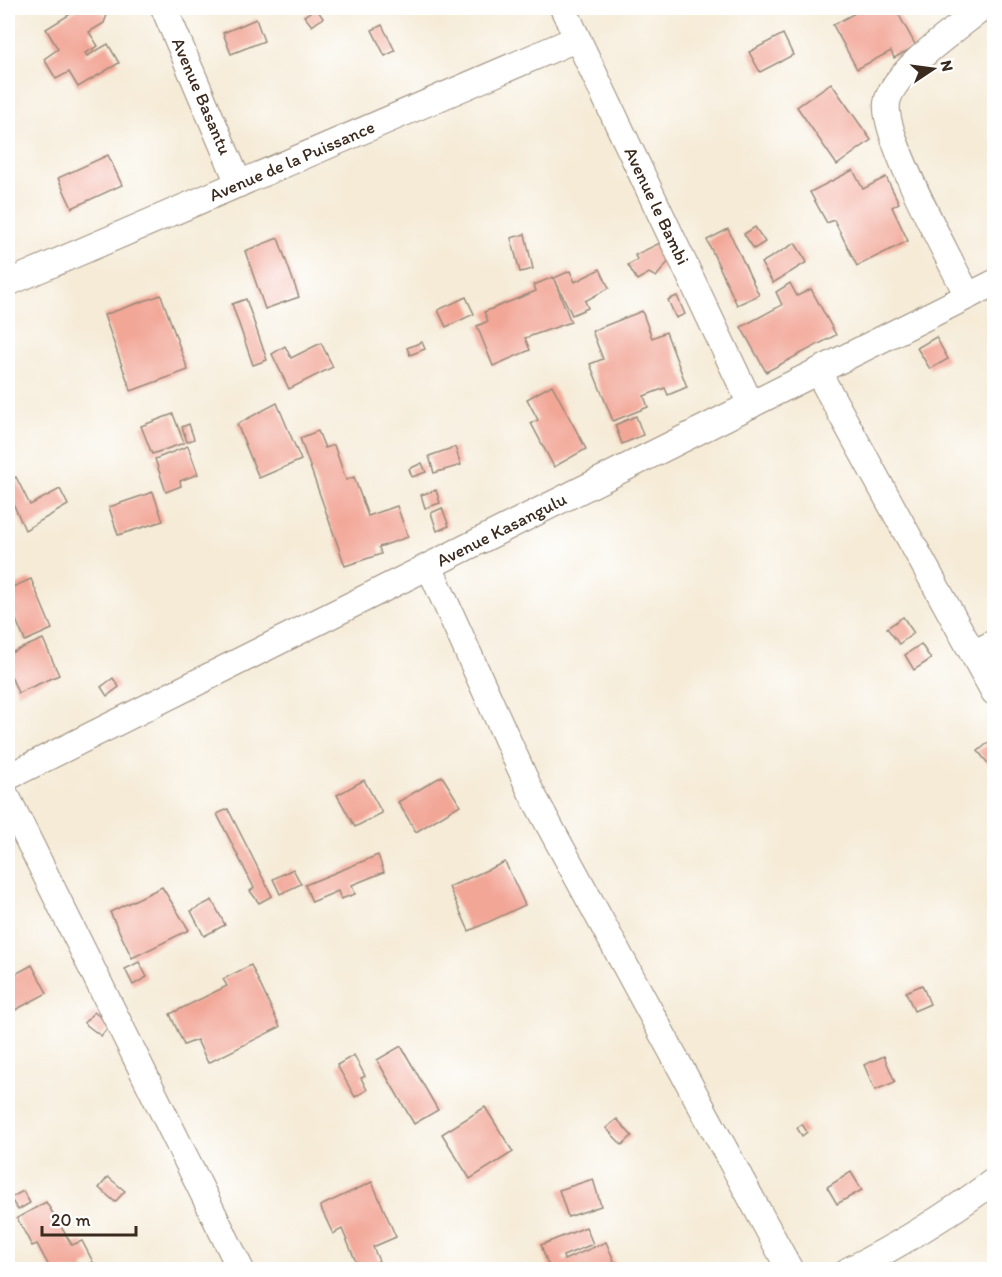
<svg xmlns="http://www.w3.org/2000/svg" width="1002" height="1277" font-family="Itim,sans-serif">
<style>
.building{fill:#f2a696}
.lines{fill:none;stroke-linecap:round;stroke-linejoin:round}
.street-casing{stroke:#988a7a;stroke-width:28}
.street{stroke:#fff;stroke-width:26}
.labels{text-anchor:middle;stroke-width:4.5;stroke-linejoin:round;paint-order:stroke}
.street-label{font-size:18px;fill:#3b2a1e;stroke:#fff}
</style>
<rect width="100%" height="100%" fill="#fff"/>
<filter id="ink" filterUnits="userSpaceOnUse"><feTurbulence type="fractalNoise" baseFrequency=".0167" numOctaves="2"/><feDisplacementMap in="SourceGraphic" scale="12" xChannelSelector="R" yChannelSelector="G"/><feConvolveMatrix kernelMatrix="1 2 1 2 8 2 1 2 1" color-interpolation-filters="sRGB"/></filter>
<filter id="wash" filterUnits="userSpaceOnUse"><feTurbulence type="fractalNoise" baseFrequency=".008" numOctaves="4" result="noise"/><feDisplacementMap in="SourceGraphic" scale="24" xChannelSelector="R" yChannelSelector="G"/><feGaussianBlur stdDeviation="1.35" result="paint"/><feColorMatrix in="noise" values="0 0 0 0 0 0 0 0 0 0 0 0 0 0 0 0 0 1.4 0 .05"/><feComposite in="paint" operator="in"/></filter>
<g filter="url(#wash)">
<rect width="100%" height="100%" fill="#f5ebd7"/>
<g id="blocks">
<!-- building -->
<g class="building">
<polygon points="80,8 92,8 107,15 104,23 89,32 98,46 85,53 87,56 108,44 119,63 78,87 69,72 56,79 44,59 58,49 46,29"/>
<polygon points="316,8 323,18 312,26 304,16"/>
<polygon points="864,8 895,8 916,46 894,58 891,51 857,69 833,25"/>
<polygon points="256,19 264,41 231,54 223,33"/>
<polygon points="382,25 395,51 385,56 372,30"/>
<polygon points="783,34 793,55 760,72 749,52"/>
<polygon points="831,83 871,140 837,165 797,107"/>
<polygon points="108,155 122,185 72,208 58,178"/>
<polygon points="853,170 863,189 886,177 899,203 892,207 908,241 857,266 834,220 827,223 810,192"/>
<polygon points="755,227 765,242 754,249 744,234"/>
<polygon points="728,229 759,295 737,305 707,240"/>
<polygon points="525,234 533,269 520,272 511,238"/>
<polygon points="278,238 299,297 265,309 245,251"/>
<polygon points="660,243 669,261 656,277 649,273 637,280 628,265 637,260 635,255"/>
<polygon points="795,243 807,262 773,283 761,263"/>
<polygon points="600,269 609,288 585,301 588,308 572,315 554,278 570,271 575,282"/>
<polygon points="553,277 571,322 525,338 530,350 493,366 477,326 488,321 484,312 536,291 534,285"/>
<polygon points="790,283 797,296 811,289 836,335 766,372 741,327 782,305 776,292"/>
<polygon points="161,295 188,370 131,391 104,315"/>
<polygon points="677,296 685,314 676,318 668,300"/>
<polygon points="466,297 474,314 446,327 438,310"/>
<polygon points="246,299 267,360 253,365 232,304"/>
<polygon points="642,311 652,338 666,332 687,387 668,395 665,388 644,396 648,407 613,421 590,364 603,359 592,331"/>
<polygon points="936,337 948,359 930,369 917,348"/>
<polygon points="422,342 425,349 410,355 407,348"/>
<polygon points="321,343 333,367 289,389 272,354 285,346 291,358"/>
<polygon points="552,385 586,449 554,467 531,423 538,420 527,399"/>
<polygon points="277,403 301,460 259,478 237,424"/>
<polygon points="173,414 184,443 152,454 141,426"/>
<polygon points="636,416 643,435 622,444 615,425"/>
<polygon points="189,424 194,439 187,442 182,427"/>
<polygon points="318,431 325,448 334,445 346,480 354,477 368,516 397,506 408,537 379,547 381,554 345,566 300,438"/>
<polygon points="188,446 198,474 180,481 181,486 166,492 155,459"/>
<polygon points="455,447 461,465 434,473 429,456"/>
<polygon points="422,463 426,472 412,477 409,469"/>
<polygon points="16,477 30,505 60,489 68,505 25,530 8,492 8,481"/>
<polygon points="436,490 440,503 425,508 421,495"/>
<polygon points="153,492 163,521 118,535 109,507"/>
<polygon points="442,508 449,526 437,531 431,513"/>
<polygon points="31,579 52,629 25,641 8,601 8,589"/>
<polygon points="903,617 914,633 899,644 887,628"/>
<polygon points="43,639 59,675 18,693 8,669 8,654"/>
<polygon points="921,644 931,659 914,670 905,655"/>
<polygon points="113,678 119,687 107,696 101,687"/>
<polygon points="994,738 994,762 990,766 978,751"/>
<polygon points="442,776 460,805 416,832 398,802"/>
<polygon points="364,780 382,813 355,827 337,795"/>
<polygon points="228,809 272,896 259,903 250,891 254,888 217,814"/>
<polygon points="378,855 384,872 352,885 355,894 341,899 338,891 312,902 305,885"/>
<polygon points="505,862 525,905 469,931 449,887"/>
<polygon points="293,869 301,884 280,894 273,879"/>
<polygon points="162,887 189,930 132,958 110,912"/>
<polygon points="212,900 225,925 204,936 191,911"/>
<polygon points="139,962 147,977 133,985 125,969"/>
<polygon points="32,965 47,993 8,1014 8,978"/>
<polygon points="251,965 280,1027 208,1063 197,1040 184,1045 170,1014 227,986 223,979"/>
<polygon points="922,985 930,1004 914,1011 906,992"/>
<polygon points="94,1012 110,1025 101,1036 84,1023"/>
<polygon points="401,1046 438,1110 414,1124 377,1060"/>
<polygon points="354,1055 365,1076 361,1078 367,1090 355,1097 337,1065"/>
<polygon points="884,1056 895,1082 875,1090 864,1065"/>
<polygon points="485,1107 513,1152 470,1179 442,1134"/>
<polygon points="617,1119 632,1136 622,1145 606,1128"/>
<polygon points="802,1124 807,1132 802,1136 797,1128"/>
<polygon points="851,1172 862,1190 837,1204 827,1187"/>
<polygon points="108,1177 125,1191 115,1202 99,1188"/>
<polygon points="593,1179 601,1206 568,1217 559,1190"/>
<polygon points="372,1182 396,1237 373,1247 379,1261 359,1269 342,1229 333,1234 320,1206"/>
<polygon points="23,1191 30,1203 18,1210 10,1198"/>
<polygon points="46,1202 72,1245 82,1241 93,1262 83,1267 85,1270 51,1270 37,1244 32,1246 17,1218"/>
<polygon points="586,1227 593,1244 563,1256 564,1260 606,1242 618,1270 542,1270 549,1267 541,1245"/>
</g>
</g>
</g>
<g filter="url(#ink)">
<use href="#blocks" fill-opacity="0" stroke="#988a7a" stroke-width="1.5"/>
<g class="lines">
<!-- street casing -->
<g class="street-casing">
<g id="street">
<path id="s1" d="M 164,8 L 239,184"/>
<path id="s2" d="M 563,8 L 751,405"/>
<path id="s3" d="M 8,283 L 576,39"/>
<path d="M 968,296 C 950,260 882,136 887,103 C 891,74 953,31 976,13"/>
<polyline points="818,372 994,692"/>
<polyline points="429,566 530,790 790,1270"/>
<polyline points="973,654 994,643"/>
<path id="s4" d="M 8,777 L 994,283"/>
<polyline points="8,799 241,1270"/>
<path d="M 849,1270 C 900,1245 949,1214 994,1181"/>
</g>
</g>
<!-- street -->
<use href="#street" class="street"/>
</g>
</g>
<g class="labels">
<!-- street labels -->
<g class="street-label">
<text dy="6" stroke="none"><textPath href="#s1" startOffset="96">Avenue Basantu</textPath></text>
<text dy="6" stroke="none"><textPath href="#s3" startOffset="309">Avenue de la Puissance</textPath></text>
<text dy="6" stroke="none"><textPath href="#s2" startOffset="219">Avenue le Bambi</textPath></text>
<text dy="6" stroke="none"><textPath href="#s4" startOffset="552">Avenue Kasangulu</textPath></text>
</g>
</g>
<!-- margin -->
<rect width="1002" height="1277" fill="none" stroke="#fff" stroke-width="30"/>
<!-- north arrow -->
<g transform="translate(933 69) rotate(77)" stroke="#ffffff" stroke-width="4.5" paint-order="stroke">
<path d="M0-4.5L10 22L0 15L-10 22Z" fill="#3b2a1e"/>
<text y="-9" font-size="16" font-weight="bold" text-anchor="middle" fill="#3b2a1e">N</text>
</g>
<!-- scale -->
<path d="M42 1226v9h94v-9" fill="none" stroke="#3b2a1e" stroke-width="3"/>
<text x="51" y="1226" font-size="18" fill="#3b2a1e" stroke="#ffffff" stroke-width="4.5" paint-order="stroke">20 m</text>
</svg>
